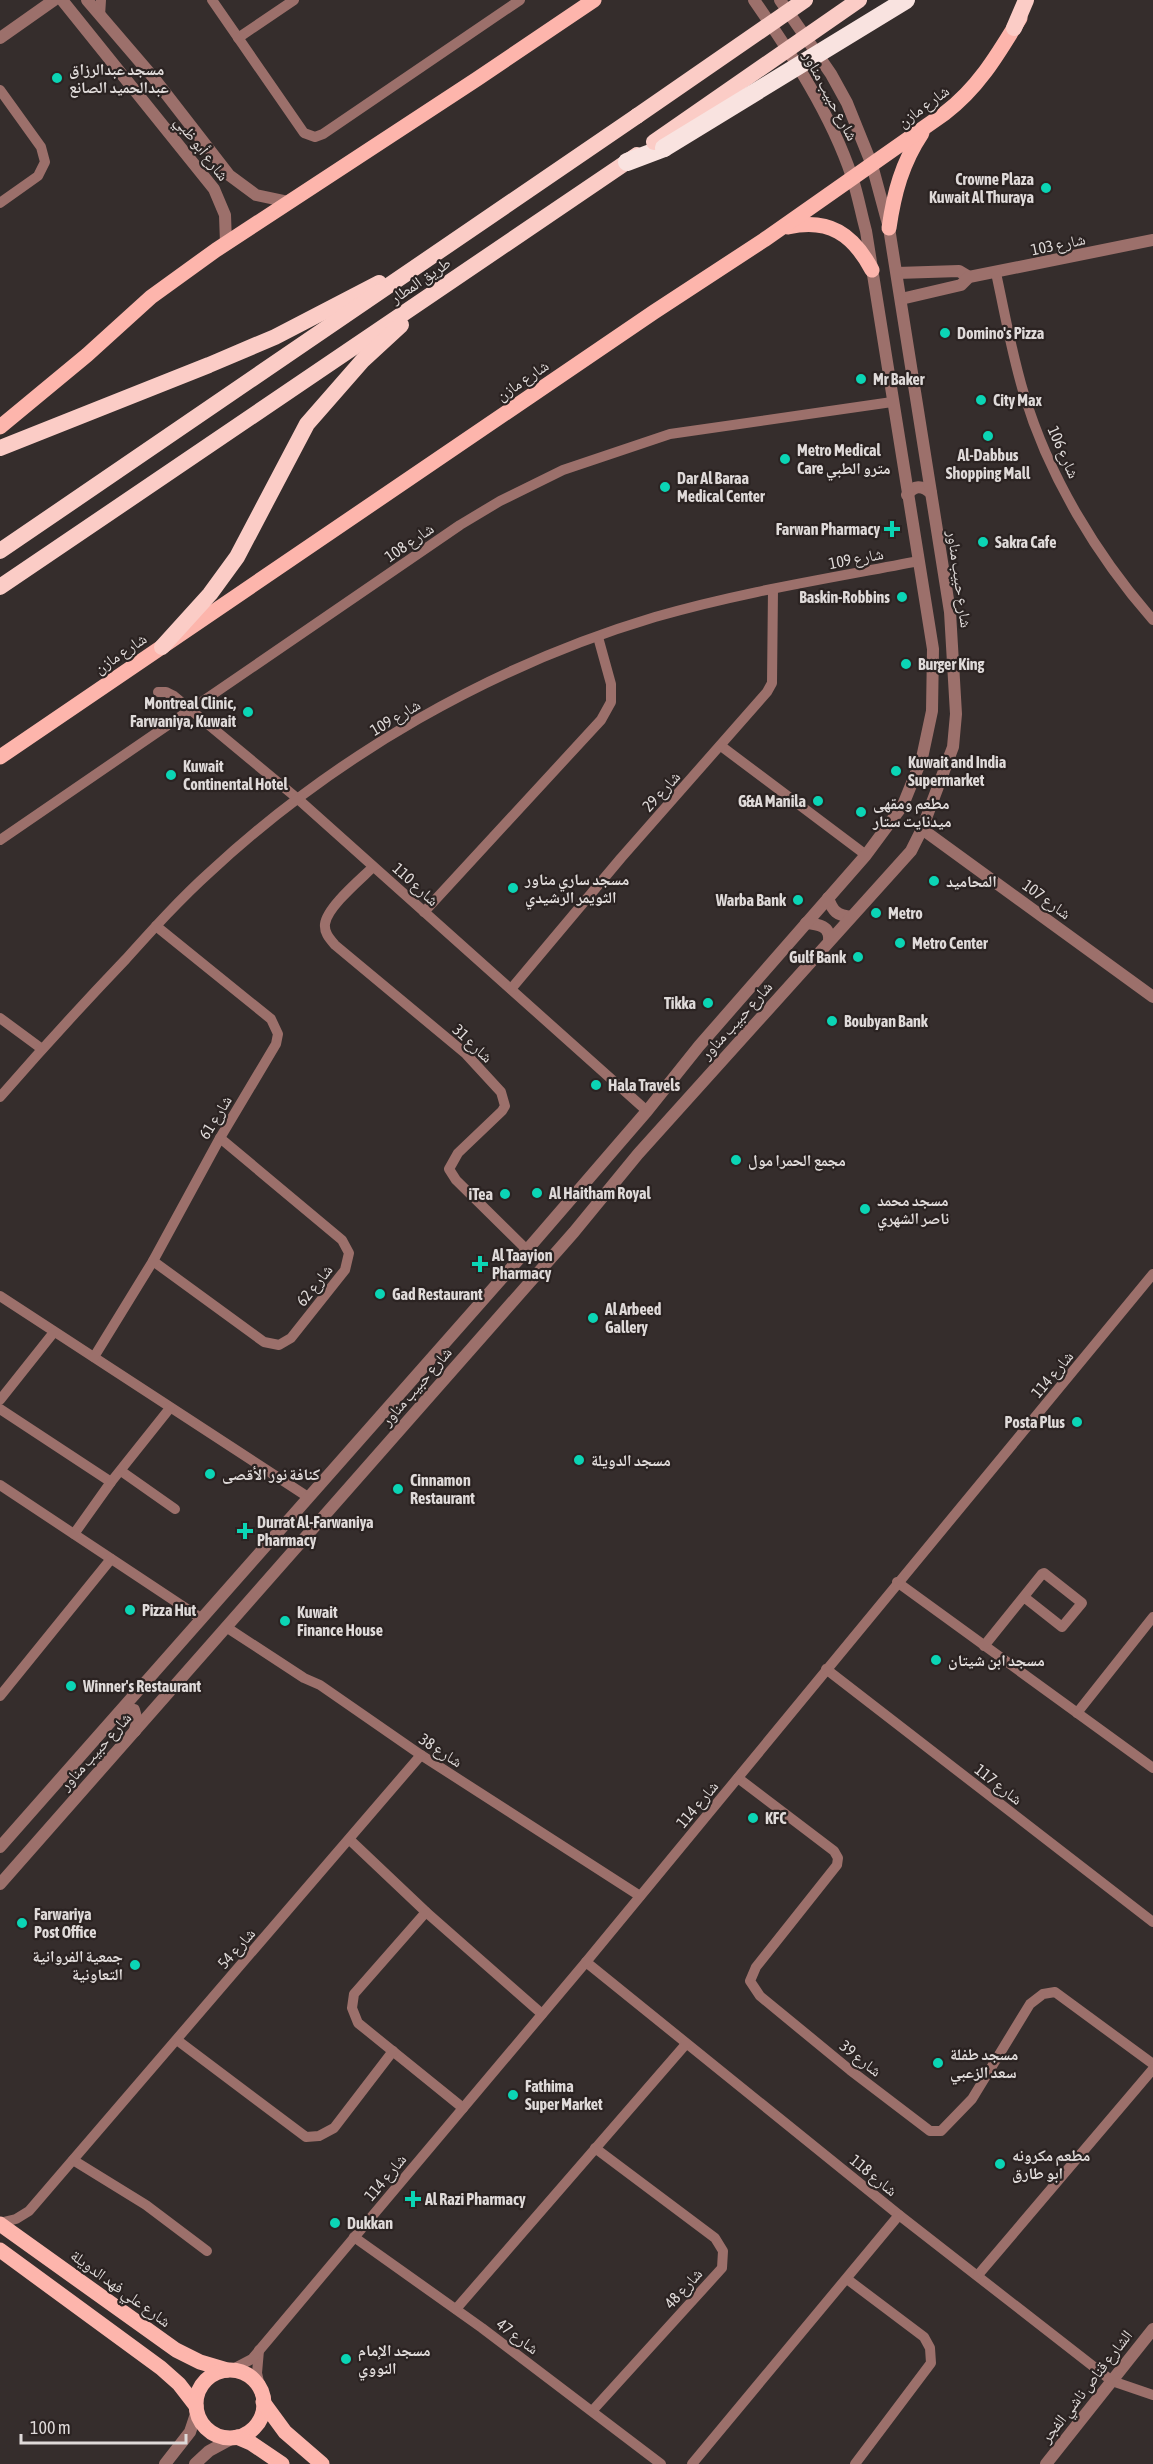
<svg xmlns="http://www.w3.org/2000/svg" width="1153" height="2464" font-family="'Asap Condensed','Noto Naskh Arabic',sans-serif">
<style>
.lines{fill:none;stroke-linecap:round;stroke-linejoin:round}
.minor{stroke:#9c706b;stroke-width:10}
.tertiary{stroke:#9c706b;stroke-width:12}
.primary{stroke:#fdb5ac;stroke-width:15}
.trunk{stroke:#fbccc6;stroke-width:16}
.motorway{stroke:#f9e3e0;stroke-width:18}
.trunk-bridge{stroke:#fbccc6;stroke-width:16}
.motorway-bridge{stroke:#f9e3e0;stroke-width:18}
.poi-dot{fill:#0bd5b5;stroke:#2b2322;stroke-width:2}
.labels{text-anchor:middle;stroke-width:4.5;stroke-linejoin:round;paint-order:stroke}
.poi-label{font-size:16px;font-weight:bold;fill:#dfdad9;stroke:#2b2322;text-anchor:start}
.street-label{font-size:16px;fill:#dfdad9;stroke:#2b2322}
</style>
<rect width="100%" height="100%" fill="#352d2c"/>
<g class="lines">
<!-- minor -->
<g class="minor">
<polyline points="212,0 304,133 315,137 323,134 520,0"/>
<polyline points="100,16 101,0"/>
<polyline points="238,38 294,0"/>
<polyline points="0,90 41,147 45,162 38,176 0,203"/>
<path d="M 996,273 C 1005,314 1012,355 1024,394 C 1049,477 1097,556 1153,620"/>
<polyline points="158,692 166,692 174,696 298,799 647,1111"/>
<polyline points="721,746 866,855"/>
<polyline points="0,840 460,525 500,501 563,470 670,434 892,402"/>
<path d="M 373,867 C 361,879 327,907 325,924 C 324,933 330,939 335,945 L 466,1054 L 501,1092 L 505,1106 L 502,1111 L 458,1153 L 449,1169 L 456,1180 L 527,1250"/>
<polyline points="424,912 601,720 611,702 611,684 598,637"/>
<polyline points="511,989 621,858 767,692 772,683 773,589"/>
<polyline points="0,1018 42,1049"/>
<path d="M 0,1097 C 41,1050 83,1004 126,959 C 153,929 180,899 210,872 C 336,755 491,666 655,617 C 741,592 831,578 919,561"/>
<polyline points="153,1261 264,1342 279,1345 291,1338 345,1270 349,1253 342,1240 220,1138"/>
<polyline points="0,1296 308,1497"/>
<polyline points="94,1357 153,1261 220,1138 276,1044 278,1034 271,1019 156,926"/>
<polyline points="0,1400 54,1332"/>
<polyline points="0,1409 111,1482"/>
<polyline points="121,1471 175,1509"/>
<polyline points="0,1485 202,1619"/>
<polyline points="74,1534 111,1482 170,1408"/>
<polyline points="897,1582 1153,1768"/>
<polyline points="226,1627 304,1678 320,1685 421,1755 640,1896"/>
<polyline points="984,1646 1042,1574 1044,1573 1082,1603 1062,1627 1024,1597"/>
<polyline points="826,1669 1153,1922"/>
<polyline points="0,1696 111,1559"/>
<polyline points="1077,1713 1153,1617"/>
<polyline points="738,1778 834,1851 838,1858 837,1865 756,1967 750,1981 760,1996 850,2070 930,2131 941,2131 972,2099 1030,2004 1043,1994 1055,1992 1153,2064"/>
<polyline points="350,1840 426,1912 542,2014"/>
<polyline points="426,1912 354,1994 352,2008 358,2023 463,2108"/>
<polyline points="586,1962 899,2215 1112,2381 1153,2395"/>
<polyline points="177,2040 306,2137 319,2136 334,2128 393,2051"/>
<polyline points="73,2160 146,2205 207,2251"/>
<polyline points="0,2223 16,2219 29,2211 421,1755"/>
<polyline points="354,2237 482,2328 661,2464"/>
<polyline points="978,2275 1153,2069"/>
<polyline points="847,2279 924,2337 930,2348 931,2363 855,2464"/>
<polyline points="456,2309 686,2044"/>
<polyline points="259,2350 257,2373 262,2395"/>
<polyline points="231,2370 252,2359 586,1962 1153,1274"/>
<polyline points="593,2410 722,2268 723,2251 715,2238 595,2148"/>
<polyline points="692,2464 899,2215"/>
</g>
<!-- tertiary -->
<g class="tertiary">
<polyline points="62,0 214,189 225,215 226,243"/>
<polyline points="87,0 153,77 229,175 256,195 289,202"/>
<polyline points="0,38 54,0"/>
<polyline points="897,273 959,271 969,277"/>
<polyline points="901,299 961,285 969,277 1153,240"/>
<path d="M 907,495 C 914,485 922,485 931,493"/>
<polyline points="922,829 1153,997"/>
<path d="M 828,898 C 833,912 837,915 851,917"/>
<path d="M 806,923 C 818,924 831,926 829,941"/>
<polyline points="119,1713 126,1709 134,1710 137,1721 135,1731"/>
<path d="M 0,1847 L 527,1250 L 647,1111 L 699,1046 L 866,855 L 903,805 L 922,758 L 932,711 L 933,649 L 866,231 C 861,213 858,195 852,177 C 831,114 792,55 754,0"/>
<polyline points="0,1884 574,1232 638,1154 911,851 922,829 953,747 956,714 950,612 889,228 872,165 847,103 831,74 780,0"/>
<polyline points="165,2464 190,2432 197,2411"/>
<polyline points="195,2464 209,2451 233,2438"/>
<polyline points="1046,2464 1153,2329"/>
</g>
<!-- primary -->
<g class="primary">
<path d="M 788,227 C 829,218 853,234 872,270"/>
<path d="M 889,228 C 894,193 902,163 922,133"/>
<polyline points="0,427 87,355 151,297 216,250 477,79 594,0"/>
<path d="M 0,757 L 654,312 L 764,240 L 945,113 C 979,87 998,54 1020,18"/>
<polyline points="0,2224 176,2350 200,2362 227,2370"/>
<polyline points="0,2250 161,2368 179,2384 196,2406"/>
<circle cx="230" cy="2404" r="34"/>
<polyline points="263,2402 285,2432 322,2464"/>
<polyline points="237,2437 251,2443 282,2464"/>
</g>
<!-- trunk -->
<g class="trunk">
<polyline points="1014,28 1026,0"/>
<polyline points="0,448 209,365 275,337 379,283"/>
<polyline points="0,551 637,116"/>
<polyline points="0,587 637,155"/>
<polyline points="162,647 210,594 237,557 307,424 363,360 401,325"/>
</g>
<!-- motorway -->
<polyline class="motorway" points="627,162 664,148"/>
<!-- trunk-bridge -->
<g class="trunk-bridge">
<polyline points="637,116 805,0"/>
<polyline points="654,142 859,0"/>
</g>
<!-- motorway-bridge -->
<polyline class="motorway-bridge" points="664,148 906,0"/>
</g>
<!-- markers -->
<g class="poi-dot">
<circle cx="57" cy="78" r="6"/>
<circle cx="1046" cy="188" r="6"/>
<circle cx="945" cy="333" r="6"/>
<circle cx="861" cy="379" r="6"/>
<circle cx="981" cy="400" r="6"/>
<circle cx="988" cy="436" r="6"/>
<circle cx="785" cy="459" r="6"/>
<circle cx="665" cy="487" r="6"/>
<path d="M889 520h6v6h6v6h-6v6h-6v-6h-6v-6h6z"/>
<circle cx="983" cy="542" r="6"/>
<circle cx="902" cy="597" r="6"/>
<circle cx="906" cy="664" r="6"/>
<circle cx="248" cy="712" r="6"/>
<circle cx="896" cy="771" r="6"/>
<circle cx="171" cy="775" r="6"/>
<circle cx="818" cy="801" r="6"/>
<circle cx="861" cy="812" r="6"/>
<circle cx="934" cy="881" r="6"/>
<circle cx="513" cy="888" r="6"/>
<circle cx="798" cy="900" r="6"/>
<circle cx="876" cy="913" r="6"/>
<circle cx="900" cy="943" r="6"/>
<circle cx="858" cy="957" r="6"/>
<circle cx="708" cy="1003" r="6"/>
<circle cx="832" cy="1021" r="6"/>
<circle cx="596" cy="1085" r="6"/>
<circle cx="736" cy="1160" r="6"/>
<circle cx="537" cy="1193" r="6"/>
<circle cx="505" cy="1194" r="6"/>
<circle cx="865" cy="1209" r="6"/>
<path d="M477 1255h6v6h6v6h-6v6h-6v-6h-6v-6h6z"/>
<circle cx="380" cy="1294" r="6"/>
<circle cx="593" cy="1318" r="6"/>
<circle cx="1077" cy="1422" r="6"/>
<circle cx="579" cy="1460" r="6"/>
<circle cx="210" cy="1474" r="6"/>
<circle cx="398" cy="1489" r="6"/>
<path d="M242 1522h6v6h6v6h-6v6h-6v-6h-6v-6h6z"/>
<circle cx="130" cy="1610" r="6"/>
<circle cx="285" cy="1621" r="6"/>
<circle cx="936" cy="1660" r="6"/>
<circle cx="71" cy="1686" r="6"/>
<circle cx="753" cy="1818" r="6"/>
<circle cx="22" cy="1923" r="6"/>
<circle cx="135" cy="1965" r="6"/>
<circle cx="938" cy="2063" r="6"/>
<circle cx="513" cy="2095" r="6"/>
<circle cx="1000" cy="2164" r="6"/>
<path d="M410 2190h6v6h6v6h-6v6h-6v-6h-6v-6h6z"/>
<circle cx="335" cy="2223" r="6"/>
<circle cx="346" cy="2359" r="6"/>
</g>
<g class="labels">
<!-- poi labels -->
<g class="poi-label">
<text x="69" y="75">مسجد عبدالرزاق<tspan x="69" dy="18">عبدالحميد الصانع</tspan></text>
<text x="1034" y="185" text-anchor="end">Crowne Plaza<tspan x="1034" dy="18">Kuwait Al Thuraya</tspan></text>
<text x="957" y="339">Domino's Pizza</text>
<text x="873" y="385">Mr Baker</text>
<text x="993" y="406">City Max</text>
<text x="797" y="456">Metro Medical<tspan x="797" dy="18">Care مترو الطبي</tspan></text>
<text x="988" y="461" text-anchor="middle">Al-Dabbus<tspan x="988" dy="18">Shopping Mall</tspan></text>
<text x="677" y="484">Dar Al Baraa<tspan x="677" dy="18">Medical Center</tspan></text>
<text x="880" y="535" text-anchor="end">Farwan Pharmacy</text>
<text x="995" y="548">Sakra Cafe</text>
<text x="890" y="603" text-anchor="end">Baskin-Robbins</text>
<text x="918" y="670">Burger King</text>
<text x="236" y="709" text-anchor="end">Montreal Clinic,<tspan x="236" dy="18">Farwaniya, Kuwait</tspan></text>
<text x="908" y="768">Kuwait and India<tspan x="908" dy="18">Supermarket</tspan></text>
<text x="183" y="772">Kuwait<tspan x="183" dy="18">Continental Hotel</tspan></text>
<text x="806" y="807" text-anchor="end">G&amp;A Manila</text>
<text x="873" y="809">مطعم ومقهى<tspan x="873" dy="18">ميدنايت ستار</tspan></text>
<text x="525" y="885">مسجد ساري مناور<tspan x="525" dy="18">الثويمر الرشيدي</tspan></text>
<text x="946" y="887">المحاميد</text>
<text x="786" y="906" text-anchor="end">Warba Bank</text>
<text x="888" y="919">Metro</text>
<text x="912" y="949">Metro Center</text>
<text x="846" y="963" text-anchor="end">Gulf Bank</text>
<text x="696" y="1009" text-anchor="end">Tikka</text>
<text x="844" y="1027">Boubyan Bank</text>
<text x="608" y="1091">Hala Travels</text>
<text x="748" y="1166">مجمع الحمرا مول</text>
<text x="549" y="1199">Al Haitham Royal</text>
<text x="493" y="1200" text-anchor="end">iTea</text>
<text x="877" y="1206">مسجد محمد<tspan x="877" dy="18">ناصر الشهري</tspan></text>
<text x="492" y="1261">Al Taayion<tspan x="492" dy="18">Pharmacy</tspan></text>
<text x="392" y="1300">Gad Restaurant</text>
<text x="605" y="1315">Al Arbeed<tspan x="605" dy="18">Gallery</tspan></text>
<text x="1065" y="1428" text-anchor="end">Posta Plus</text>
<text x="591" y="1466">مسجد الدويلة</text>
<text x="222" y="1480">كنافة نور الأقصى</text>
<text x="410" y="1486">Cinnamon<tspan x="410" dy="18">Restaurant</tspan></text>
<text x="257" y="1528">Durrat Al-Farwaniya<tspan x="257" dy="18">Pharmacy</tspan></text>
<text x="142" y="1616">Pizza Hut</text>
<text x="297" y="1618">Kuwait<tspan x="297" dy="18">Finance House</tspan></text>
<text x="948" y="1666">مسجد ابن شيتان</text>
<text x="83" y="1692">Winner's Restaurant</text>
<text x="765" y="1824">KFC</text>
<text x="34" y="1920">Farwariya<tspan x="34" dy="18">Post Office</tspan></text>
<text x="123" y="1962" text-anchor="end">جمعية الفروانية<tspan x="123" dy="18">التعاونية</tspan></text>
<text x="950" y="2060">مسجد طفلة<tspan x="950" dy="18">سعد الزعبي</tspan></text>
<text x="525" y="2092">Fathima<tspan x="525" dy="18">Super Market</tspan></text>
<text x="1012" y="2161">مطعم مكرونه<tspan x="1012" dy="18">ابو طارق</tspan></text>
<text x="425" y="2205">Al Razi Pharmacy</text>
<text x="347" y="2229">Dukkan</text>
<text x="358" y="2356">مسجد الإمام<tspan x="358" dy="18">النووي</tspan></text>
</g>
<!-- street labels -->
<g class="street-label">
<text transform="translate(831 96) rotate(62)" y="6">شارع حبيب مناور</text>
<text transform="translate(923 106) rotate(-36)" y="6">شارع مازن</text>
<text transform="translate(202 148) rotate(52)" y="6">شارع أبو ظبي</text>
<text transform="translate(1058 244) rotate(-12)" y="6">شارع 103</text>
<text transform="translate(420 280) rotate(-34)" y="6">طريق المطار</text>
<text transform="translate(522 380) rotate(-34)" y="6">شارع مازن</text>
<text transform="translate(1064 452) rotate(66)" y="6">شارع 106</text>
<text transform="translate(409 542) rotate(-35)" y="6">شارع 108</text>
<text transform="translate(856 558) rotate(-11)" y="6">شارع 109</text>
<text transform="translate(960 579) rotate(82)" y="6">شارع حبيب مناور</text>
<text transform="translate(120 653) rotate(-34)" y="6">شارع مازن</text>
<text transform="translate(395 717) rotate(-31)" y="6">شارع 109</text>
<text transform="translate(661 791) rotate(-48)" y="6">شارع 29</text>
<text transform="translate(416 884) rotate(42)" y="6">شارع 110</text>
<text transform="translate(1047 899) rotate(36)" y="6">شارع 107</text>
<text transform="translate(736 1020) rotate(-48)" y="6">شارع حبيب مناور</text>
<text transform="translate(473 1043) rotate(43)" y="6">شارع 31</text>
<text transform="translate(215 1117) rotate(-59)" y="6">شارع 61</text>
<text transform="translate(314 1285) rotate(-52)" y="6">شارع 62</text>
<text transform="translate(1052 1374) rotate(-50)" y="6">شارع 114</text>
<text transform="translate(416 1386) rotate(-49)" y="6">شارع حبيب مناور</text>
<text transform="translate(441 1750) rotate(33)" y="6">شارع 38</text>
<text transform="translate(95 1751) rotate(-48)" y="6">شارع حبيب مناور</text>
<text transform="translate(999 1784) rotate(38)" y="6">شارع 117</text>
<text transform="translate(697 1804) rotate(-50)" y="6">شارع 114</text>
<text transform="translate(236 1948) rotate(-49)" y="6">شارع 54</text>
<text transform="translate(861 2058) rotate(38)" y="6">شارع 39</text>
<text transform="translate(874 2175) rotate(39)" y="6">شارع 118</text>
<text transform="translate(385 2177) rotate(-50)" y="6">شارع 114</text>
<text transform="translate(121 2288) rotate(36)" y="6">شارع علي فهد الدويلة</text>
<text transform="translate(683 2288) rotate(-48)" y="6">شارع 48</text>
<text transform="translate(518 2336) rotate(37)" y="6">شارع 47</text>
<text transform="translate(1086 2386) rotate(-52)" y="6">الشارع قناص ناشي الفجر</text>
</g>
</g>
<!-- scale -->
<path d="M21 2434v9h165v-9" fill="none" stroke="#dfdad9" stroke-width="3"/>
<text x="30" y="2434" font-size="18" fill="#dfdad9" stroke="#2b2322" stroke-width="4.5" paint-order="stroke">100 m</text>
</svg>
